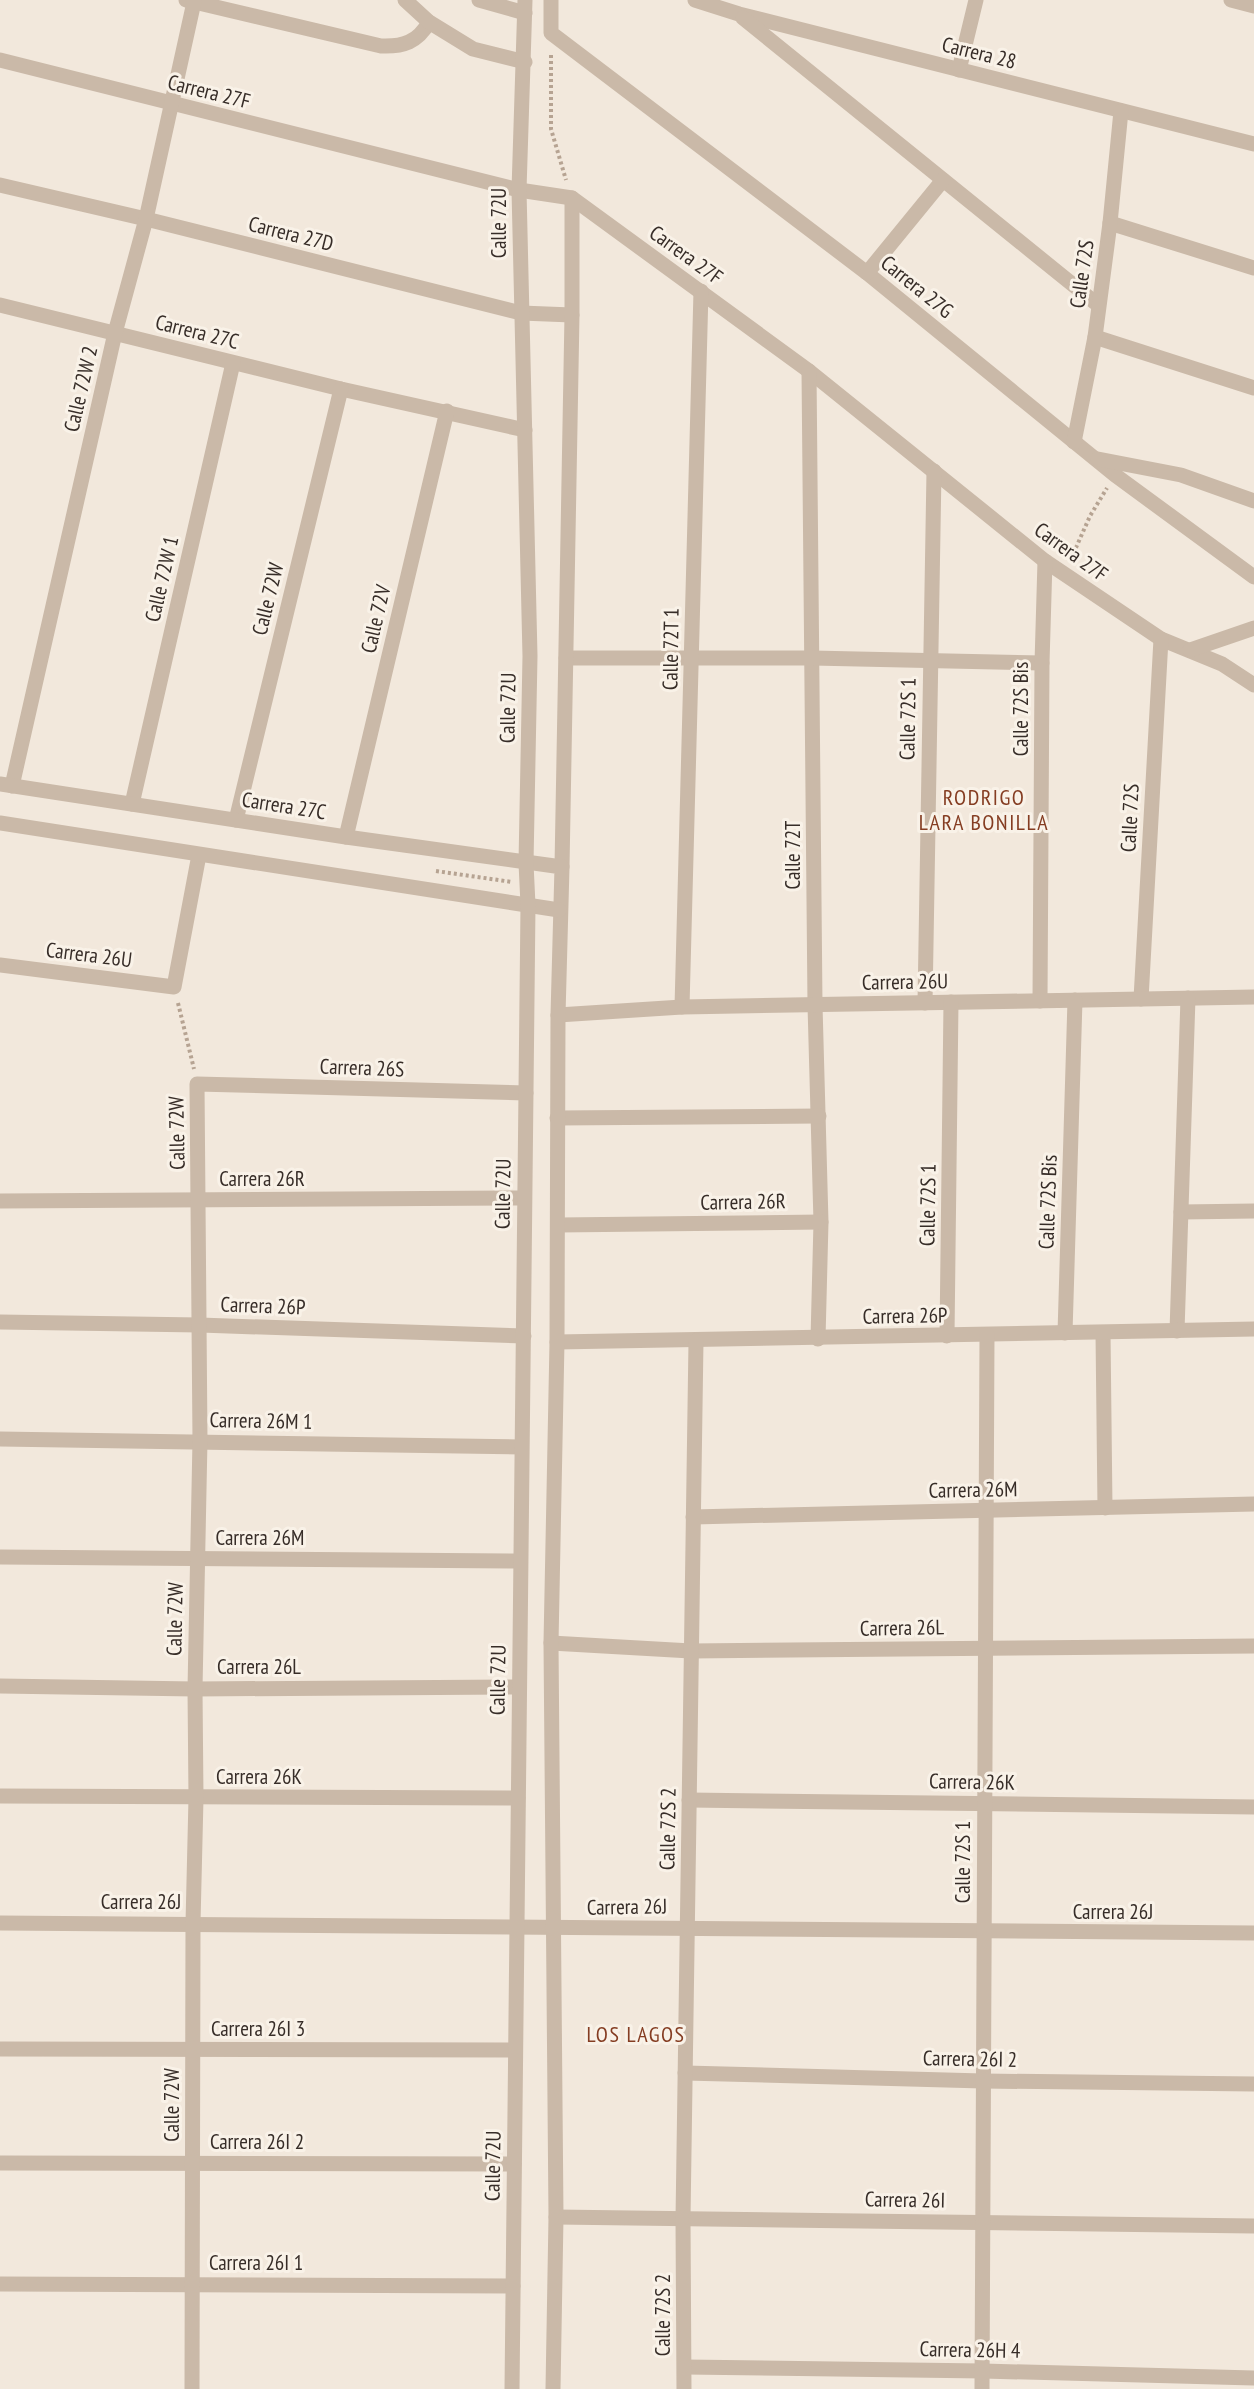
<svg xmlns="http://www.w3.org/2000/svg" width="1254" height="2389" font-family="'PT Sans Narrow',sans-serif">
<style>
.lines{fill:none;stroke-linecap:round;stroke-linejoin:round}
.path{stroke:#b6a392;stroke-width:4;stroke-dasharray:3 3;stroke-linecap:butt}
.minor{stroke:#cab9a8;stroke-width:15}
.tertiary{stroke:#cab9a8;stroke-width:15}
.labels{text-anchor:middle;stroke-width:6;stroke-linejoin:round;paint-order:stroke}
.street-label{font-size:21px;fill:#372d28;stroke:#f9f2e8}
.neighbourhood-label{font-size:22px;letter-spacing:1.5px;fill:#853d22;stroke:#f9f2e8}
</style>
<rect width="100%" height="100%" fill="#f2e8dc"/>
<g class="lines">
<!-- path -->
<g class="path">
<polyline points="551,55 551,129 566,180"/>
<polyline points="1071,559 1090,516 1107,488"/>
<polyline points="436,871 512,882"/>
<polyline points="178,1003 194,1069"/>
</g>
<!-- minor -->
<g class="minor">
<path d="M 186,0 L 381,46 C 403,47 418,42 429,22"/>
<polyline points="405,0 429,22 473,49 525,62"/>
<polyline points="479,0 525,13"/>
<polyline points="551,0 551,33 867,273 1115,475 1254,577"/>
<polyline points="695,0 739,14 1254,144"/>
<polyline points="1231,0 1254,6"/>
<polyline points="743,18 1098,305"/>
<polyline points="0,60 519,190 572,198 809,371 1045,561 1161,639 1222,664 1254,685"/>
<polyline points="959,70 976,0"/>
<polyline points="0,185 146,219 521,313 572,315"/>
<polyline points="1110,223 1254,268"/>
<polyline points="867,273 943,180"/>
<polyline points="0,305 341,389 525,430"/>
<polyline points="1095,337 1254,388"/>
<polyline points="809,371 815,1005 821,1222 818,1339"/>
<polyline points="1074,442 1095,337 1110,223 1121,111"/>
<polyline points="1098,459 1181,475 1254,501"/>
<polyline points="1190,650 1254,628"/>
<polyline points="566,658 812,658 1042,663"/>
<polyline points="12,786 115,333 146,219 194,2"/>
<polyline points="132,804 233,363"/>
<polyline points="236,820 341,389"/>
<polyline points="346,837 447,411"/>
<polyline points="562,867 572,315 572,198"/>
<polyline points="0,965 174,987 199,855"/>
<polyline points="1141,999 1161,639"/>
<polyline points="1040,1001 1042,663 1045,561"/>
<polyline points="925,1003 934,471"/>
<polyline points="682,1007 701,291"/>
<polyline points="558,1015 682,1007 1254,997"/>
<polyline points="557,1118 819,1116"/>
<polyline points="0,1201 524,1198"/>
<polyline points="1181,1212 1254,1211"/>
<polyline points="558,1225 821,1222"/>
<polyline points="0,1322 200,1325 524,1336"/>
<polyline points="1177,1331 1188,998"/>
<polyline points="1065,1333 1075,1000"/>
<polyline points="1103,1333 1105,1508"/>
<polyline points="947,1336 951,1002"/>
<polyline points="557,1342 1254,1329"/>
<polyline points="0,1439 521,1447"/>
<polyline points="693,1517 1254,1504"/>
<polyline points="0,1557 520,1561"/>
<polyline points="551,1643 691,1651 1254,1646"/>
<polyline points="0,1686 195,1689 519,1687"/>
<polyline points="0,1796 518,1798"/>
<polyline points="689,1800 1254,1807"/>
<polyline points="0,1923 1254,1933"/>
<polyline points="0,2049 515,2050"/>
<polyline points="685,2073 983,2081 1254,2084"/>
<polyline points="0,2163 514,2164"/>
<polyline points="556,2217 1254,2226"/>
<polyline points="0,2284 513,2286"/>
<polyline points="685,2367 983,2371 1254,2378"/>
<polyline points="192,2389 193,1923 196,1798 195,1689 200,1440 197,1084 526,1093"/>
<polyline points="684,2389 683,2219 696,1341"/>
<polyline points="982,2389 987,1335"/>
</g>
<!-- tertiary -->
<g class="tertiary">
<polyline points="0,784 346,837 562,867 558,1015 557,1342 551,1643 556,2217 553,2389"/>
<polyline points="0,823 559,910"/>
<polyline points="512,2389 528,905 526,863 530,656 519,190 525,0"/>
</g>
</g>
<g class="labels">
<!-- street labels -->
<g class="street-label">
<text transform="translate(979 53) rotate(14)" y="7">Carrera 28</text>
<text transform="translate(209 92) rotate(14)" y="7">Carrera 27F</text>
<text transform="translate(499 223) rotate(-90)" y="7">Calle 72U</text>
<text transform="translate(291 234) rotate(14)" y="7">Carrera 27D</text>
<text transform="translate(686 255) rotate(36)" y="7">Carrera 27F</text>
<text transform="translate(1082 274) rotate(-82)" y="7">Calle 72S</text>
<text transform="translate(917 287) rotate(39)" y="7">Carrera 27G</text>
<text transform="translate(197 332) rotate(14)" y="7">Carrera 27C</text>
<text transform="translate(81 389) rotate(-77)" y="7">Calle 72W 2</text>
<text transform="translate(1071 552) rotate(36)" y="7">Carrera 27F</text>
<text transform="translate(162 579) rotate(-77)" y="7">Calle 72W 1</text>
<text transform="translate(268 599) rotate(-76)" y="7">Calle 72W</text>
<text transform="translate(376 619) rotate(-77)" y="7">Calle 72V</text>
<text transform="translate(671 649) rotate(-89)" y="7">Calle 72T 1</text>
<text transform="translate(508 708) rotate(-89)" y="7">Calle 72U</text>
<text transform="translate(1021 709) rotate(-90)" y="7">Calle 72S Bis</text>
<text transform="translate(908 719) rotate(-89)" y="7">Calle 72S 1</text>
<text transform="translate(284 806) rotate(9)" y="7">Carrera 27C</text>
<text transform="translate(1130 818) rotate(-87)" y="7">Calle 72S</text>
<text transform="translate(793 855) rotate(-90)" y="7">Calle 72T</text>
<text transform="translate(89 955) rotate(7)" y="7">Carrera 26U</text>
<text transform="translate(905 982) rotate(-1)" y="7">Carrera 26U</text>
<text transform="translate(362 1068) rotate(2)" y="7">Carrera 26S</text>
<text transform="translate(177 1133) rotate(-91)" y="7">Calle 72W</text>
<text x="262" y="1186">Carrera 26R</text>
<text transform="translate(503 1194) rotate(-89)" y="7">Calle 72U</text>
<text transform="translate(743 1202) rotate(-1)" y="7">Carrera 26R</text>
<text transform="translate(1048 1202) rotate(-88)" y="7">Calle 72S Bis</text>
<text transform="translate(928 1205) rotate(-89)" y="7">Calle 72S 1</text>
<text transform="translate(263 1306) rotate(2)" y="7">Carrera 26P</text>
<text transform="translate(905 1316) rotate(-1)" y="7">Carrera 26P</text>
<text transform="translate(261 1421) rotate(1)" y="7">Carrera 26M 1</text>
<text transform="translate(973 1490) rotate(-1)" y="7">Carrera 26M</text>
<text x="260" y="1545">Carrera 26M</text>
<text transform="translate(175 1619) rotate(-89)" y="7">Calle 72W</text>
<text transform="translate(902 1628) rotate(-1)" y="7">Carrera 26L</text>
<text x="259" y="1674">Carrera 26L</text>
<text transform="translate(498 1680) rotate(-89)" y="7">Calle 72U</text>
<text x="259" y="1784">Carrera 26K</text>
<text transform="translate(972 1782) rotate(1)" y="7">Carrera 26K</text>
<text transform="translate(668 1829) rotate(-89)" y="7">Calle 72S 2</text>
<text transform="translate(963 1862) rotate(-90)" y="7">Calle 72S 1</text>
<text x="141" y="1909">Carrera 26J</text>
<text transform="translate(627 1907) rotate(-1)" y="7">Carrera 26J</text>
<text x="1113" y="1919">Carrera 26J</text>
<text x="258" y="2036">Carrera 26I 3</text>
<text transform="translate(970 2059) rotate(1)" y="7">Carrera 26I 2</text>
<text transform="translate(172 2105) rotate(-90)" y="7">Calle 72W</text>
<text x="257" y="2149">Carrera 26I 2</text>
<text transform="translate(493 2166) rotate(-89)" y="7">Calle 72U</text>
<text transform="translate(905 2200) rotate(1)" y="7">Carrera 26I</text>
<text x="256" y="2270">Carrera 26I 1</text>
<text transform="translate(663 2315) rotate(-90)" y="7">Calle 72S 2</text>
<text transform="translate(970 2350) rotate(1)" y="7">Carrera 26H 4</text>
</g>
<!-- neighbourhood labels -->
<g class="neighbourhood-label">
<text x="984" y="805">RODRIGO<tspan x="984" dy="25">LARA BONILLA</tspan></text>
<text x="636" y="2042">LOS LAGOS</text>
</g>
</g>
</svg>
